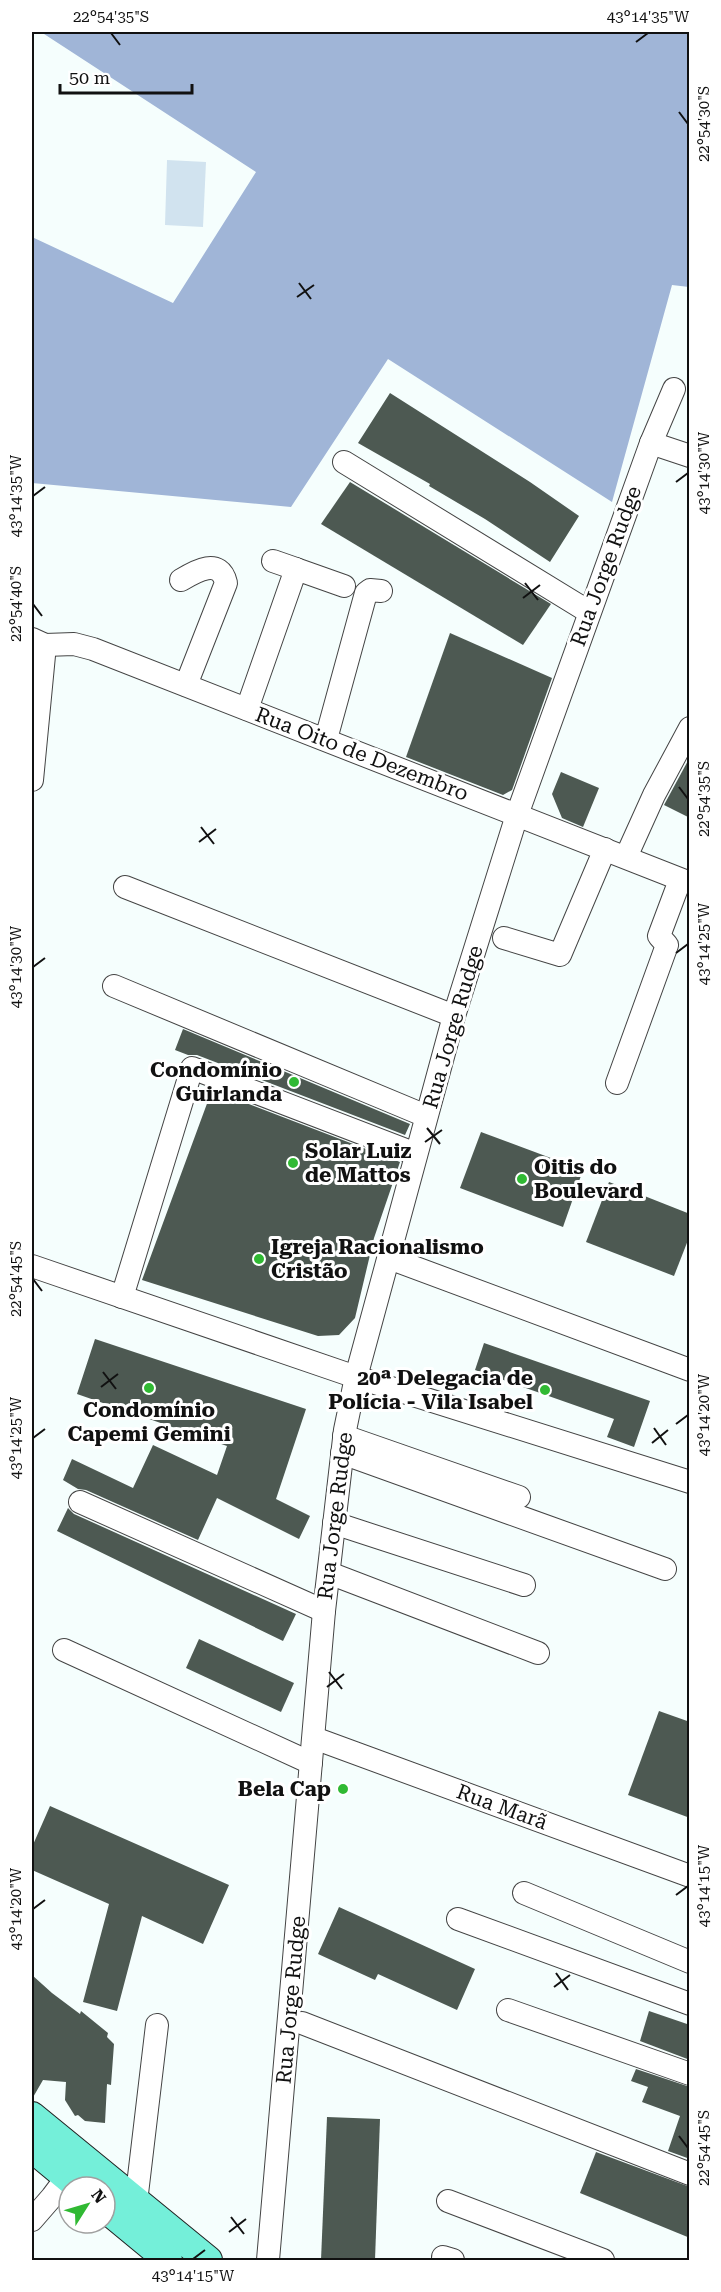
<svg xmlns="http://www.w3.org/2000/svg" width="721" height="2292" font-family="'Roboto Serif',serif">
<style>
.forest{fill:#a0b5d7}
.pitch{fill:#d1e3ef}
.building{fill:#4d5952}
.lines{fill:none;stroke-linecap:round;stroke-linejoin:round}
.minor-casing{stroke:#444;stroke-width:24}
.major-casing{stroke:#222;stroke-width:30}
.minor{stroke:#fff;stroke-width:22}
.major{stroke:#74efd9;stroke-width:28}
.ticks{fill:none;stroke:#111;stroke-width:2}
.poi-dot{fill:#30b933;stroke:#fff;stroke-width:2}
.labels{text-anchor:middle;stroke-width:6;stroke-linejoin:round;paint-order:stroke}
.street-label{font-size:21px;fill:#111;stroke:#fff}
.poi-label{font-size:21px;font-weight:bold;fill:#111;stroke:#fff;text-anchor:end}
.neatline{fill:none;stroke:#111;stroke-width:2}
.ticks-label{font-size:15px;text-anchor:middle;fill:#111}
</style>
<rect width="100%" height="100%" fill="#f5fefd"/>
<!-- forest -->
<polygon class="forest" points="41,32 689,32 689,287 672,285 612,502 388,359 291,507 32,483 32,237 173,303 256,172"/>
<!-- pitch -->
<polygon class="pitch" points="167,160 206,162 203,227 165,225"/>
<!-- building -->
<g class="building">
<polygon points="390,393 530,482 579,516 550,562 485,519 429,486 430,484 358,443"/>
<polygon points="350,482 551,604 523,645 321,524"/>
<polygon points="450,633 552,678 512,790 503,795 406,757"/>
<polygon points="690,757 690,818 664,805"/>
<polygon points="561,772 599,788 583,827 562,818 552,794"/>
<polygon points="183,1029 410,1124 405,1135 197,1055 188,1055 175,1050"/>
<polygon points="212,1090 400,1162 374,1238 355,1318 339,1335 318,1336 142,1280"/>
<polygon points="481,1132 583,1170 563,1227 460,1188"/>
<polygon points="609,1182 690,1214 690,1235 674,1276 586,1242"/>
<polygon points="95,1339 306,1409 276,1499 310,1516 299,1539 217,1498 198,1540 86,1490 78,1489 63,1480 72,1459 133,1488 153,1445 217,1475 227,1446 77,1394"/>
<polygon points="484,1343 650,1401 634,1447 607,1437 614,1419 475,1370"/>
<polygon points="68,1508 74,1514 296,1614 283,1641 57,1531"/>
<polygon points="199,1639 294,1683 281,1712 186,1668"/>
<polygon points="659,1711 690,1722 690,1818 628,1795"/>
<polygon points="50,1806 229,1885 203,1944 142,1916 117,2011 83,2002 109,1904 32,1870 32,1847"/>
<polygon points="339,1907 475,1969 457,2010 378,1974 375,1980 318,1954"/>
<polygon points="32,1975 52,1993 80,2014 81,2011 108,2033 107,2037 114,2044 111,2085 107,2084 105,2123 85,2121 78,2115 75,2116 65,2100 66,2082 43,2080 32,2099"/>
<polygon points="649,2011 690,2025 690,2060 640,2041"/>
<polygon points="636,2069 690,2087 690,2159 668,2151 680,2116 642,2102 648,2087 631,2081"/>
<polygon points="327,2117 380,2119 375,2260 321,2260"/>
<polygon points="596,2152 690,2187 690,2238 580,2193"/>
</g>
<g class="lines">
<!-- minor casing -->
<g class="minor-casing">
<g id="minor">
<polyline points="651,443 690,456"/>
<polyline points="344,462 589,612"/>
<polyline points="273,561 296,569"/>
<path d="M 181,580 C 196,571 220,557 226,583 L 186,685"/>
<polyline points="32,639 45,645 74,644 93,649 690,883"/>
<polyline points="247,709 296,569 344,586"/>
<polyline points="326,739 366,593 370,590 381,591"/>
<polyline points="32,780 45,645"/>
<polyline points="626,857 654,795 690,728"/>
<polyline points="125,887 454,1016"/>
<polyline points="504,938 560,955 605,849"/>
<polyline points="114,986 426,1116"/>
<polyline points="617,1083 667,945 659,936 680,880"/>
<polyline points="389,1258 690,1370"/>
<polyline points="32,1266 356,1377 690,1482"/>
<polyline points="122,1297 192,1068 416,1154"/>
<polyline points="344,1436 519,1497"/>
<polyline points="342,1453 665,1569"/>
<polyline points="80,1502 324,1611"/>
<polyline points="334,1523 524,1585"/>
<polyline points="329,1573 538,1653"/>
<polyline points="64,1650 311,1763"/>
<polyline points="314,1738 690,1876"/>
<polyline points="524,1893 690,1962"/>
<polyline points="458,1919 690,2004"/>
<polyline points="508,2010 690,2074"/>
<polyline points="302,2023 690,2174"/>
<polyline points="448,2201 603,2260"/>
<polyline points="130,2212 136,2202 157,2025"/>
<polyline points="32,2220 52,2197 67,2177"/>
<polyline points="443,2257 453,2260"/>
<polyline points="268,2260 324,1611 345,1430 356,1377 454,1016 517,815 651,443 674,389"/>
</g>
</g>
<!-- major casing -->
<g class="major-casing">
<g id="major">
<polyline points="32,2116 208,2260"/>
<polyline points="32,2148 79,2187"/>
<polyline points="105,2208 168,2260"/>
</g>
</g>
<!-- minor -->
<use href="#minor" class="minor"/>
<!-- major -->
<use href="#major" class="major"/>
</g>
<!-- ticks -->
<path class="ticks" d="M 111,33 L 120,45M 636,42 L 648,33M 679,112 L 688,124M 299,283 L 311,299M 297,297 L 314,285M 676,482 L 688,473M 33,496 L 45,487M 525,583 L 538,600M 523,598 L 540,585M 33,604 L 42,616M 679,787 L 688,799M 201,827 L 214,844M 199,842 L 216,829M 676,953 L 688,944M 33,967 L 45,958M 427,1128 L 440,1144M 425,1142 L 442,1130M 33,1279 L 42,1291M 103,1372 L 116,1389M 101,1387 L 118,1374M 676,1424 L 688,1415M 654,1428 L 666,1445M 33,1438 L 45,1429M 652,1443 L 668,1430M 329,1672 L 342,1689M 327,1687 L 344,1674M 676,1895 L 688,1886M 33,1909 L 45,1900M 556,1973 L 568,1990M 554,1987 L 570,1975M 679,2136 L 688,2148M 231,2217 L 244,2234M 229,2232 L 246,2219M 193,2259 L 205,2250"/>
<!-- markers -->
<g class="poi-dot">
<circle cx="294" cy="1082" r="6"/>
<circle cx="293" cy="1163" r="6"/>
<circle cx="522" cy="1179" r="6"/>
<circle cx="259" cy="1259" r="6"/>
<circle cx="149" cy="1388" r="6"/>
<circle cx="545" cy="1390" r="6"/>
<circle cx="343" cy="1789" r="6"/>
</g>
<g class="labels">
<!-- street labels -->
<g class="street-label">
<text transform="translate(606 566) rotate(-70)" y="7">Rua Jorge Rudge</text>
<text transform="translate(362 754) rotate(21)" y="7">Rua Oito de Dezembro</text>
<text transform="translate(453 1027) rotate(-74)" y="7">Rua Jorge Rudge</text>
<text transform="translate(335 1516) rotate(-83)" y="7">Rua Jorge Rudge</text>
<text transform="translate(502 1807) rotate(20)" y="7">Rua Marã</text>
<text transform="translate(291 2000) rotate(-85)" y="7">Rua Jorge Rudge</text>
</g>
<!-- poi labels -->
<g class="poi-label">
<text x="282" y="1077">Condomínio<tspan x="282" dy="24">Guirlanda</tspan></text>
<text x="305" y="1158" text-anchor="start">Solar Luiz<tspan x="305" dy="24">de Mattos</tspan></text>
<text x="534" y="1174" text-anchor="start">Oitis do<tspan x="534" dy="24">Boulevard</tspan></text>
<text x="271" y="1254" text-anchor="start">Igreja Racionalismo<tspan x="271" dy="24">Cristão</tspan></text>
<text x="533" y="1385">20ª Delegacia de<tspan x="533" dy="24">Polícia - Vila Isabel</tspan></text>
<text x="149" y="1417" text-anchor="middle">Condomínio<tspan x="149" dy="24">Capemi Gemini</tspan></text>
<text x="331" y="1796">Bela Cap</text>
</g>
</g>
<!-- border -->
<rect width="721" height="2292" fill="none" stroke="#ffffff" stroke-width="66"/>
<!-- north arrow -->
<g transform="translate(87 2205) rotate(53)"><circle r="28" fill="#ffffff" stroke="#a0a0a0" stroke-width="1.5"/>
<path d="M0-4.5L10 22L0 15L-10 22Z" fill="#30b933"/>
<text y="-9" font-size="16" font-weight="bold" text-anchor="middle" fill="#111111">N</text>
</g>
<!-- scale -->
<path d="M60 84v9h132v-9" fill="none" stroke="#111111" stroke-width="3"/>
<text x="69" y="84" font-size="18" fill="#111111" stroke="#ffffff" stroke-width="4.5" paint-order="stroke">50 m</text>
<rect x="33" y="33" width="655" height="2226" class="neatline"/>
<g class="ticks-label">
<text x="111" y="22">22°54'35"S</text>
<text x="648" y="22">43°14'35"W</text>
<text transform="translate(704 124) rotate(-90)" y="5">22°54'30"S</text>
<text transform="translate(704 473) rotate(-90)" y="5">43°14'30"W</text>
<text transform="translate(16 496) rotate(-90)" y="5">43°14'35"W</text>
<text transform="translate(16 604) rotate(-90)" y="5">22°54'40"S</text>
<text transform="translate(704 799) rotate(-90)" y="5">22°54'35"S</text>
<text transform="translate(704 944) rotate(-90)" y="5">43°14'25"W</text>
<text transform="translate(16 967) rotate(-90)" y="5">43°14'30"W</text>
<text transform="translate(16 1279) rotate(-90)" y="5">22°54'45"S</text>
<text transform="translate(704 1415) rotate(-90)" y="5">43°14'20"W</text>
<text transform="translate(16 1438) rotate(-90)" y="5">43°14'25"W</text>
<text transform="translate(704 1886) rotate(-90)" y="5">43°14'15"W</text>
<text transform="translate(16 1909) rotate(-90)" y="5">43°14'20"W</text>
<text transform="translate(704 2148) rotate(-90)" y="5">22°54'45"S</text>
<text x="193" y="2281">43°14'15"W</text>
</g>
</svg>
